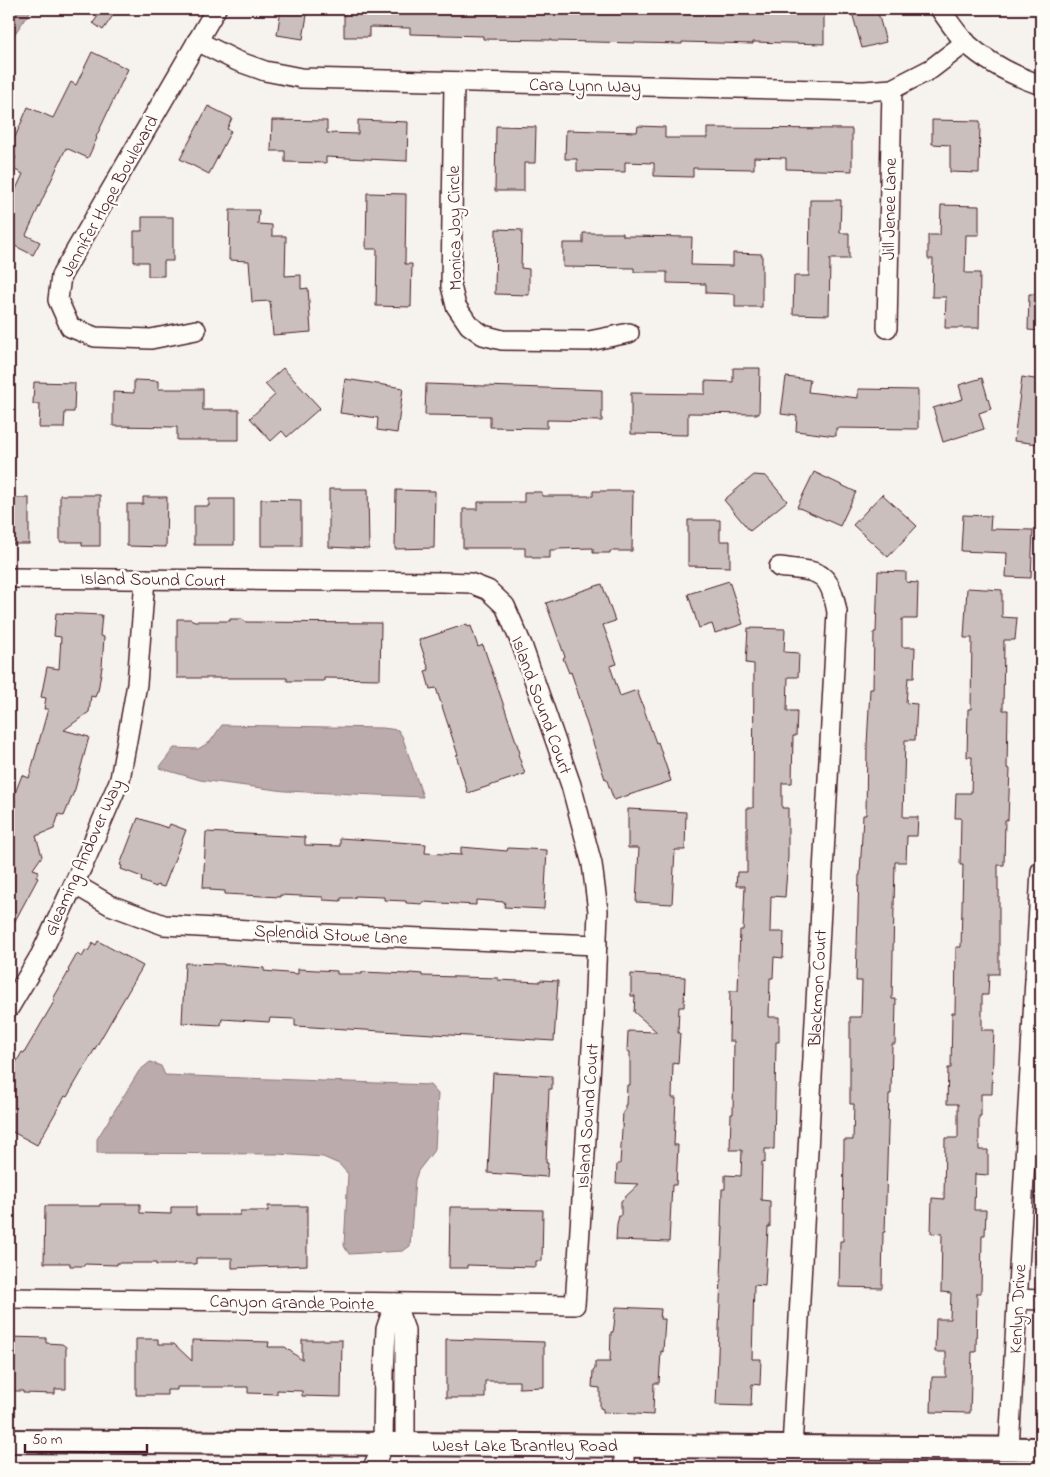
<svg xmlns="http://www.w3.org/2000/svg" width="1050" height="1477" font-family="'Indie Flower',sans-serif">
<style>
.water{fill:#bbabac;stroke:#8e7378}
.building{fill:#cbbfbe;stroke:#4a1f2b}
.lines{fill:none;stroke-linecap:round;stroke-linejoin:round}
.minor-casing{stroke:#4a1f2b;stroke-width:22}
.tertiary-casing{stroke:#4a1f2b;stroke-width:26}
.minor{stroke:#fdfcf7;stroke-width:19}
.tertiary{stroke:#fdfcf7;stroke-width:22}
.labels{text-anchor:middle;stroke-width:5;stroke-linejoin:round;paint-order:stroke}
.street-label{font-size:18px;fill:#4a1f2b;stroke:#fdfcf7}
</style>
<rect width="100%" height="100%" fill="#f6f3ef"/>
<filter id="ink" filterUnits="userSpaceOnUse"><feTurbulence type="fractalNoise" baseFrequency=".02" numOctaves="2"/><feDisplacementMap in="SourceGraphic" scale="10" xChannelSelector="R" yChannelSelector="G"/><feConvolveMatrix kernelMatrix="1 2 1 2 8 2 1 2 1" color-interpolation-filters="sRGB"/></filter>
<g filter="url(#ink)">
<!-- water -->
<g class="water">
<polygon points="9,9 32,9 9,42"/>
<polygon points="222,725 383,728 398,730 402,736 423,797 285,791 200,780 159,768 174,748 198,749 210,742"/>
<polygon points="150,1062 161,1066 165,1075 430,1085 438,1094 435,1149 418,1171 415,1180 410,1246 403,1251 349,1254 344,1246 348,1174 339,1164 323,1157 277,1154 97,1153 97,1139 139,1071"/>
</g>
<!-- building -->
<g class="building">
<polygon points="103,9 106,9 114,14 103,30 93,23"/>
<polygon points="281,9 308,9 303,39 277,35"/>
<polygon points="344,9 824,9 824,44 753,42 753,44 682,42 682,44 551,41 551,40 483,39 483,36 410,34 410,28 369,27 369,37 344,37"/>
<polygon points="851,9 877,9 886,42 862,48"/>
<polygon points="92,52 128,69 96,137 97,138 88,158 66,148 26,235 40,242 33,255 9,243 9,204 23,174 11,168 16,157 9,154 9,151 28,107 53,118 71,82 76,85"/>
<polygon points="208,106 232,118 227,129 231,131 209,174 180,159"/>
<polygon points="272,120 327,121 327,133 358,134 358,120 408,122 407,161 326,157 326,163 285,162 285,151 271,151"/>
<polygon points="932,120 980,121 979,173 950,172 950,145 932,144"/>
<polygon points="496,126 536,127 535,163 524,163 524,191 495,191"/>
<polygon points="638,126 665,127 665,138 707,138 707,128 852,129 852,171 786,169 786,158 754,157 754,169 693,168 693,177 654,176 654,163 625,162 625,172 577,171 577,159 565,159 566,130 637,132"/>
<polygon points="367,193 406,194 405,264 412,264 411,307 376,306 377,249 366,249"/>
<polygon points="810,200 841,200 840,233 849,233 849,259 830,259 829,315 793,314 794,276 809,276"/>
<polygon points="941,205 979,206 979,235 966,235 965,273 980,273 979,328 945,328 946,297 932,297 933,259 928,259 928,235 940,235"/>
<polygon points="230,210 259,210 258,224 272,225 272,236 286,236 285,276 301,275 301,289 308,288 311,332 273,335 270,301 252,302 249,261 229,260"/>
<polygon points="142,217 173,217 173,261 164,261 164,276 148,276 148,262 134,262 134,231 142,231"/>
<polygon points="496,229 522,230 521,268 529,269 529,295 495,294"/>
<polygon points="583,233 623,233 623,236 692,237 691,265 733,266 733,253 762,254 762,307 735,307 735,294 706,293 706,284 667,283 667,272 634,272 634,268 563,267 563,243 583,243"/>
<polygon points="1029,294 1041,294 1041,331 1028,330"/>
<polygon points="283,368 320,408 287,437 282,431 271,441 250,418 275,395 265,384"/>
<polygon points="733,368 760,368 759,414 688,413 688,435 631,434 631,393 705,394 705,381 733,382"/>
<polygon points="786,377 810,380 808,392 858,398 858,389 918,390 918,429 836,428 836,436 796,431 797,416 781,414"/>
<polygon points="1022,377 1041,380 1041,432 1039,444 1014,441"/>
<polygon points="982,378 991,409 979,413 984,429 943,442 933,408 963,399 959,385"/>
<polygon points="345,379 403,388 397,433 377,430 378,418 340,413"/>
<polygon points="134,380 158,381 158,389 203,389 203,410 239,410 239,440 177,440 177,427 113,426 113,392 134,393"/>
<polygon points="34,382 75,383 74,412 65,412 64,428 39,428 40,404 33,404"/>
<polygon points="426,384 602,390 602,421 547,420 547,428 490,427 490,416 425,415"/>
<polygon points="814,472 856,492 840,526 797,507"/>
<polygon points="754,475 766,476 787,501 750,531 724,500"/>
<polygon points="329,489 368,489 369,549 329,547"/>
<polygon points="396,490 435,491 434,548 395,549"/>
<polygon points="593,491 633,491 632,551 610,551 610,553 593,553 593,548 557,549 557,550 550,550 550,558 532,558 532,556 525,556 525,548 463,548 463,509 478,509 478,502 524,502 524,492 542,492 542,496 593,496"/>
<polygon points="882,494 917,526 888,557 853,525"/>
<polygon points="60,495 100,495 100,546 82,546 82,542 60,542"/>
<polygon points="143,497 167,497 166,547 127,546 127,504 143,504"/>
<rect x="9" y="498" width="20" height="46"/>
<polygon points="209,499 234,499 234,545 194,545 194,506 209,506"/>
<polygon points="261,499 301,500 301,546 261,546"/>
<polygon points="963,515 991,516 990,529 1033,530 1031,578 1006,577 1007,553 961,551"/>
<polygon points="688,520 720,520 720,541 730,541 730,567 688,566"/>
<polygon points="878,571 906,572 906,582 918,583 917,619 902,619 902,647 915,647 914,678 908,678 906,703 917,704 915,740 905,740 903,817 918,817 917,836 907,836 906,862 895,862 892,999 896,999 895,1044 892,1044 891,1094 889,1094 885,1232 883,1232 882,1288 839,1287 840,1241 843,1241 844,1140 853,1140 854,1104 850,1104 850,1017 861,1017 862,981 856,981 859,875 860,875 863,815 866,815 867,745 870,689 873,689 874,632 876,632"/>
<polygon points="729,581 743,624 715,633 712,624 699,628 688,594"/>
<polygon points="602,584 615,621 603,625 617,664 610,666 620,696 637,690 656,743 658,742 671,781 614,800 606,778 605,779 582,709 583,708 571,672 569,673 563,658 565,657 546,603"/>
<polygon points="967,588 1002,590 1002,617 1017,618 1015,640 1004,640 1003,710 1008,710 1007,768 1010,769 1008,820 1005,820 1004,865 998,865 998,890 999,890 999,974 989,974 988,995 982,995 982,1030 994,1030 993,1055 992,1094 981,1094 981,1116 979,1116 979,1150 988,1150 988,1175 975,1174 974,1210 986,1210 985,1235 982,1235 981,1293 977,1293 976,1352 972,1352 970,1413 931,1412 932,1377 946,1377 946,1352 935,1352 936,1319 950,1319 951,1293 941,1292 942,1234 931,1233 932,1198 944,1199 945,1138 958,1138 958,1104 947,1104 948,1068 951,1068 952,1013 955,1013 956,947 961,947 963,865 960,865 961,818 955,818 956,793 971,793 972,757 967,757 968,709 971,709 972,638 964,638"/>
<polygon points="56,613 102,615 100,636 104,637 102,667 98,691 97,691 95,697 91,696 89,712 64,730 89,737 75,789 64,816 59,814 54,829 36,836 42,856 33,869 39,871 36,877 38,878 9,932 9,816 12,807 10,806 22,775 29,778 48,709 44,709 46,698 41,697 47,667 59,669 61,637 54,636"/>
<polygon points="177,619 190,619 195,621 230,621 230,619 242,619 246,622 381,623 380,679 324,678 324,681 287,681 287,678 177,678"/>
<polygon points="467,624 468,627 471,626 478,647 483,645 520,753 518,754 525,774 468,793 456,755 458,755 436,688 430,689 425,671 429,670 419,640"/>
<polygon points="748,628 785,629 784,652 799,653 798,677 788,677 787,711 797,711 796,736 793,736 792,783 782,783 782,808 788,808 788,857 785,897 771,896 770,932 784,932 783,958 774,957 773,978 770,978 769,1017 779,1017 779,1042 776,1042 774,1149 765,1149 765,1163 762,1162 761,1200 770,1201 770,1227 768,1227 765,1286 754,1285 752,1359 761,1359 760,1385 752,1384 751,1406 716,1405 723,1226 721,1226 722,1189 725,1189 725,1175 741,1176 742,1150 730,1150 731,1114 733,1114 734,1041 729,1041 730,991 738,991 740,930 743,930 745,886 736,886 737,872 747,872 747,808 753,808 754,664 746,663"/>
<polygon points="628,809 686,812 685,850 675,850 672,904 636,902 639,848 628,848"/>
<polygon points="138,818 168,828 170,824 186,830 164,887 157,885 156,887 141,881 142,877 121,869 122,866 120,865"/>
<polygon points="206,832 305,837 305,845 340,846 340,838 426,844 425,853 461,855 461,847 507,851 508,848 547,850 544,909 504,907 505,902 476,900 476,905 423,902 423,904 406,903 406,901 384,900 384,897 355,896 355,898 341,898 341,901 323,900 323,897 280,895 280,897 225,894 225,891 210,890 210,888 203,888"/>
<polygon points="98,941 143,966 67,1097 65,1096 37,1145 9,1130 9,1075 22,1052 24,1053 55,1000 53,999 69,971 68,970 77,954 82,957 86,950 88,951 93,943 96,945"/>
<polygon points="185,963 224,964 224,965 264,968 264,971 298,974 298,969 337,971 337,974 362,974 362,972 409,974 410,973 422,974 422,976 498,978 498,980 540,982 540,980 558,981 554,1041 295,1026 295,1019 270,1018 269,1022 222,1019 221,1025 182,1023"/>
<polygon points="631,974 685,977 684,1007 679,1007 678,1033 680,1033 678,1064 673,1063 672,1098 676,1098 674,1145 678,1145 676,1185 672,1185 669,1242 616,1240 617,1224 619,1216 621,1216 621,1201 639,1184 616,1183 617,1164 620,1164 623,1112 625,1111 625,1105 626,1105 627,1085 630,1085 630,1052 627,1051 628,1031 657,1032 634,1012 635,996 631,996"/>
<polygon points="493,1073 552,1076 552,1089 549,1089 546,1163 548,1163 547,1177 488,1173"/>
<polygon points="100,1204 140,1204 140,1213 171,1214 171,1207 196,1207 196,1215 240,1215 240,1211 268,1211 268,1206 307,1206 307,1265 232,1268 232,1258 196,1258 196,1264 174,1264 174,1265 156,1265 156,1263 117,1263 117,1265 84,1264 84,1266 70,1266 70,1263 44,1263 45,1206 100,1206"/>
<polygon points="450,1207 490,1207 490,1209 543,1210 542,1261 536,1261 536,1267 467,1265 467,1268 449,1268"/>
<polygon points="616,1307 661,1309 660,1319 665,1319 663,1352 661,1351 659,1383 654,1383 653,1415 603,1412 603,1409 600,1408 600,1388 592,1387 593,1371 595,1369 595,1362 610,1362 611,1332 613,1332 614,1326"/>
<polygon points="9,1337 46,1338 46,1343 62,1344 66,1347 66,1389 55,1389 55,1394 23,1393 23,1391 9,1391"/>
<polygon points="136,1339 158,1339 158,1344 174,1344 192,1361 192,1340 269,1342 268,1347 285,1347 302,1360 302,1340 342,1340 341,1397 302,1396 302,1391 277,1390 277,1394 248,1393 248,1387 177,1387 177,1390 167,1390 167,1395 136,1395"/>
<polygon points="446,1339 544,1342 544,1387 519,1388 519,1381 485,1381 485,1398 446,1398"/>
</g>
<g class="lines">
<!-- minor casing -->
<g class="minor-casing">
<g id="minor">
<path d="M 940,9 C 948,20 956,33 966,43 C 988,63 1014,76 1041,85"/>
<polyline points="197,41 237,61 265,71 301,78 864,91 892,89 931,69 966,42"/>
<polyline points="454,82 451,286 456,306 469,325 483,335 502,340 589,341 629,333"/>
<polyline points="887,328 892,89"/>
<polyline points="196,330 151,339 95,337 70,327 58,300 61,276 216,9"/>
<path d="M 779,567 C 818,572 829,568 837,612 L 792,1448"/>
<polyline points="9,578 442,582 470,583 488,590 505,606 522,645 571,785 592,864 598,911 594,1017 575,1305 9,1298"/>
<polyline points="74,884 110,905 164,925 299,933 597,945"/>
<polyline points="9,1008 41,954 87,856 120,779 137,684 145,579"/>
<polyline points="1017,1299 1041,1300"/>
<polyline points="1009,1449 1041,871"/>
<polyline points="374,1468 374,1465 383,1445 384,1373 386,1329 395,1303 405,1330 405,1444"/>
<polyline points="624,1468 624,1445"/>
</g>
</g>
<!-- tertiary casing -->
<g class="tertiary-casing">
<polyline id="tertiary" points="9,1441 1041,1449"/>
</g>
<!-- minor -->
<use href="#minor" class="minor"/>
<!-- tertiary -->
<use href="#tertiary" class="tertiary"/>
</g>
</g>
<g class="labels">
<!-- street labels -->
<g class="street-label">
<text transform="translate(585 85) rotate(1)" y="6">Cara Lynn Way</text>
<text transform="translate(109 196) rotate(-61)" y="6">Jennifer Hope Boulevard</text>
<text transform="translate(889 209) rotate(-89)" y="6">Jill Jenee Lane</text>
<text transform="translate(454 228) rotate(-91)" y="6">Monica Joy Circle</text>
<text transform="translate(153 579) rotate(1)" y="6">Island Sound Court</text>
<text transform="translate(542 705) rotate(70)" y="6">Island Sound Court</text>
<text transform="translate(83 857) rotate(-66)" y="6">Gleaming Andover Way</text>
<text transform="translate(331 934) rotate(3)" y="6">Splendid Stowe Lane</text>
<text transform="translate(817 988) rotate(-87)" y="6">Blackmon Court</text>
<text transform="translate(587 1116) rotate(-86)" y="6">Island Sound Court</text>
<text transform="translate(292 1302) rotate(1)" y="6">Canyon Grande Pointe</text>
<text transform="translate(1017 1309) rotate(-87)" y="6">Kenlyn Drive</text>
<text x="525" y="1451">West Lake Brantley Road</text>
</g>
</g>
<!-- margin -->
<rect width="1050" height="1477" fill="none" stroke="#fdfcf7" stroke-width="30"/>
<rect x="15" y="15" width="1020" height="1447" fill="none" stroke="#4a1f2b" stroke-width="2" filter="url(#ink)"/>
<!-- scale -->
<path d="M25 1444v8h122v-8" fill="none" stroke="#4a1f2b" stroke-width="2.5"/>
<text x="32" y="1444" font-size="15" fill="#4a1f2b" stroke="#fdfcf7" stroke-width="4" paint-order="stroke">50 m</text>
</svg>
